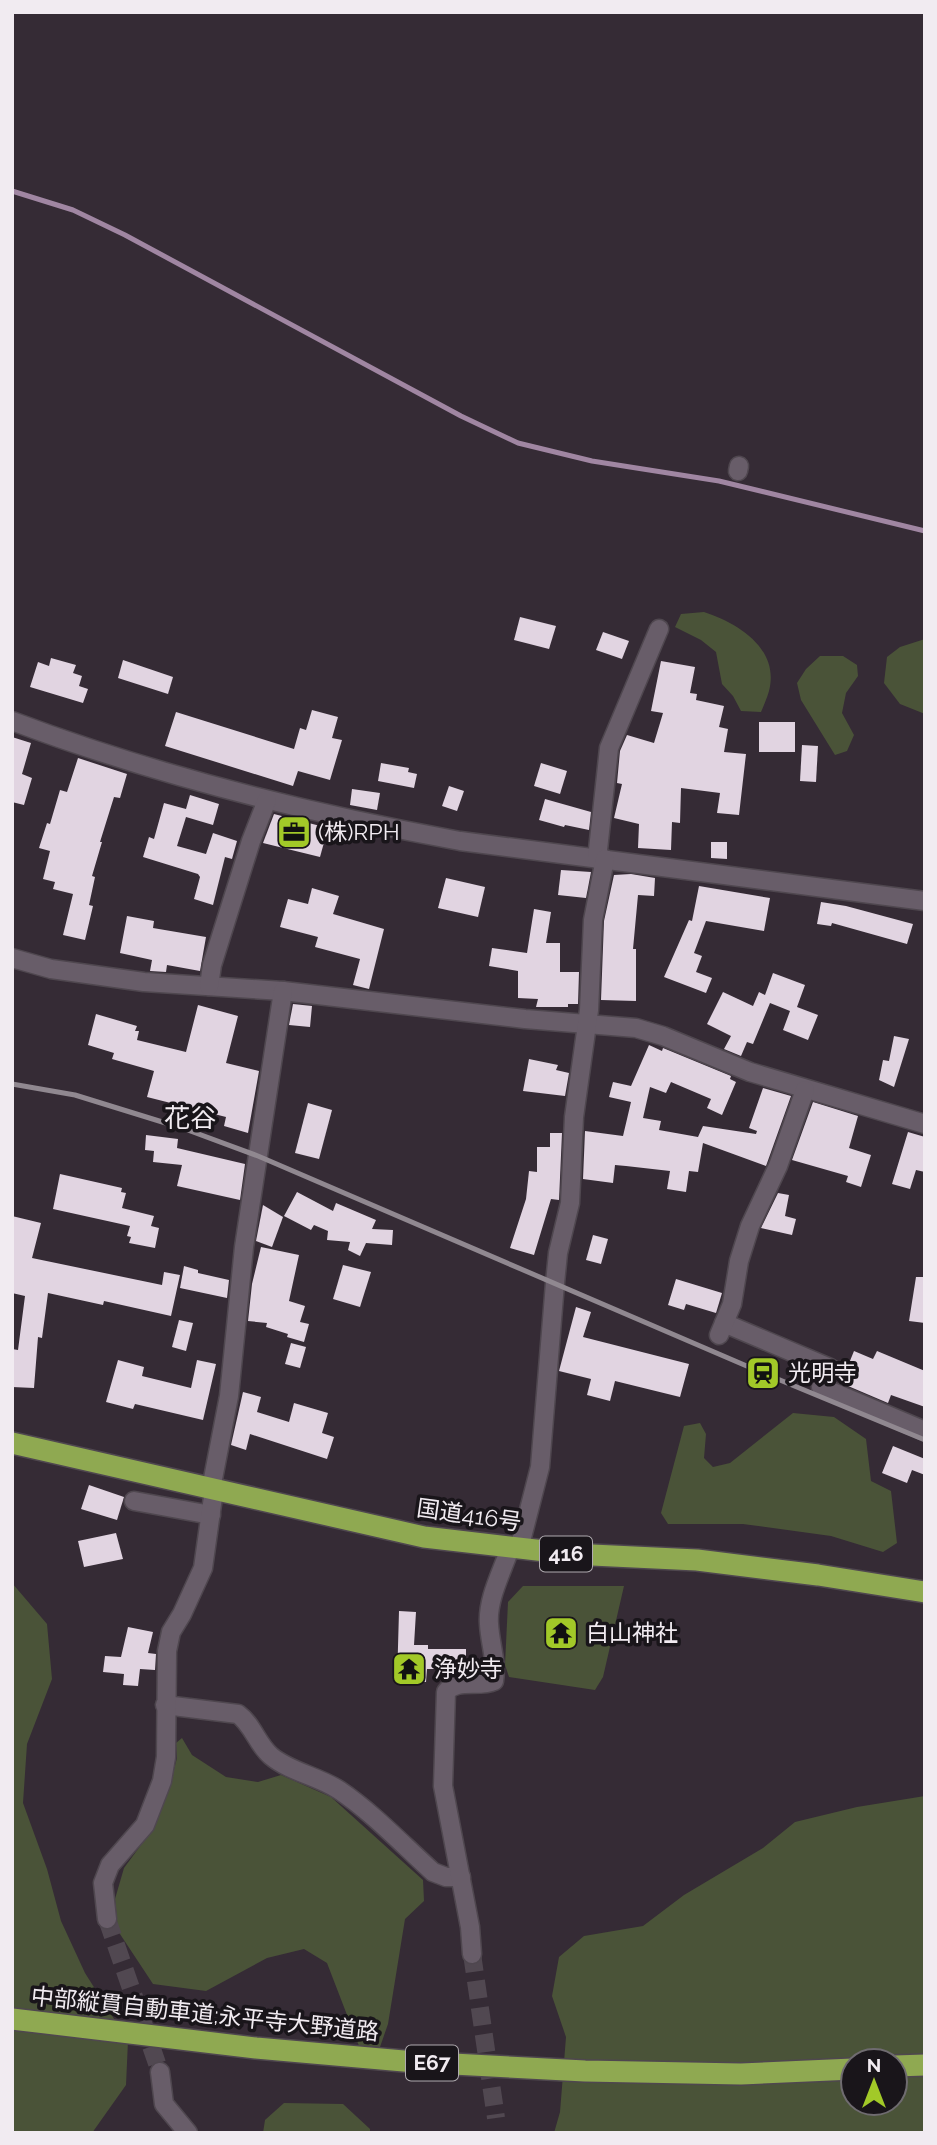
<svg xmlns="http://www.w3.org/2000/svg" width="937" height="2145" font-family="Raleway,'Noto Sans JP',sans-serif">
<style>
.green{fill:#4a5338;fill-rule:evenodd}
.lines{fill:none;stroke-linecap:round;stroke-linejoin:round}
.stream{stroke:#a086a2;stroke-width:5}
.building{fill:#e1d4e1}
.minor-tunnel{stroke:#514851;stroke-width:18;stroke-dasharray:18 9;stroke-linecap:butt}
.minor-casing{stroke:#4f474f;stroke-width:21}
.highway-casing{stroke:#4f474f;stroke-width:24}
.minor{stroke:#685d69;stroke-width:18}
.highway{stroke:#8fa951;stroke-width:21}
.rail{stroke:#908890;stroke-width:5}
.labels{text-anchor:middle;stroke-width:7;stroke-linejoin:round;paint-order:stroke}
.shield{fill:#19151a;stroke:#b0abb0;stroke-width:2}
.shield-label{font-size:21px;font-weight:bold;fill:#f1ebf1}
.poi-label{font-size:23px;fill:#f1ebf1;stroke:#19151a;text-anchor:start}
.street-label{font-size:23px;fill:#f1ebf1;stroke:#19151a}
.quarter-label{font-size:26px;fill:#f1ebf1;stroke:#19151a}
</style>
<rect width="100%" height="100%" fill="#352b35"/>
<!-- green -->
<g class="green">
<path d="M 704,612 C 737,623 780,648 769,691 C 767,698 764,705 761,712 L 741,711 L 733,696 L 722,684 L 716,652 L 701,640 L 675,627 L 681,614 Z"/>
<polygon points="925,639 925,714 900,704 884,683 887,657 900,647"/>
<polygon points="820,656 843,656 857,665 858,676 846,693 842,713 854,735 847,751 835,755 801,700 797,683 806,669"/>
<polygon points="793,1413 834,1417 866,1439 871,1481 891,1491 897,1543 883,1552 831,1536 743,1524 668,1524 661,1513 684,1426 700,1423 706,1434 704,1458 713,1467 730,1463"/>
<polygon points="12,1583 47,1624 52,1679 27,1744 23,1803 47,1869 61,1921 85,1973 128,2041 126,2085 92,2133 12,2133"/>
<polygon points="523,1586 624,1586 603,1677 595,1690 509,1677 505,1665 508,1602"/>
<polygon points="182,1738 192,1755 226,1777 258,1782 281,1775 331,1797 423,1880 424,1901 405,1919 388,2024 380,2047 359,2046 327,1963 304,1949 267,1958 206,1991 153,1984 118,1931 115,1899 124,1868 152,1830 169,1788 177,1758 176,1743"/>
<path d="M 925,1796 L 925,2133 L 554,2133 L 560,2112 L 566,2037 L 552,1996 L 559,1957 L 584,1936 L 643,1926 L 684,1895 L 763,1848 L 795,1822 L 857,1807 ZM 853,2061 L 895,2061 L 895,2103 L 853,2103 Z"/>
<polygon points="284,2103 343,2104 370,2129 370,2133 263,2133 265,2120"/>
</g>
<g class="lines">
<!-- stream -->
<polyline class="stream" points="12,191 73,210 125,235 461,416 518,443 592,461 719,481 925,531"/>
</g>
<!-- building -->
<g class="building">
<polygon points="520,617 556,626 549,649 514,640"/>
<polygon points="603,632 629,641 622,659 596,650"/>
<polygon points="51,658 76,665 73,673 82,676 79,686 88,689 83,703 30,687 38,662 49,666"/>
<polygon points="123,660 173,677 168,694 118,678"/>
<polygon points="661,661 695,667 690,693 697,694 696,700 724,706 719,727 728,729 724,752 746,754 739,815 717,813 720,793 681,788 680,823 672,822 671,850 638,848 639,824 614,818 622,784 617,783 620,751 627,735 654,743 663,713 651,711"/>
<polygon points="312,710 338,717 332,738 342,740 330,780 298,771 293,786 165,746 176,712 294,749 300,728 306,730"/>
<rect x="759" y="722" width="36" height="30"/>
<polygon points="12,737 31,743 22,774 32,778 24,805 12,802"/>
<polygon points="802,745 818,746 816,782 800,781"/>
<polygon points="78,758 127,774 120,798 114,797 100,842 102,842 92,876 95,877 89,905 93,906 85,940 63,935 73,894 53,889 55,882 43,879 50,851 39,848 47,823 50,824 60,790 67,792"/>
<polygon points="381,763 409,768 408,772 417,774 414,788 378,781"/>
<polygon points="541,763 567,771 560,794 534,786"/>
<polygon points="449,786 464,791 457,811 442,806"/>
<polygon points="352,789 380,793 377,810 350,805"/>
<polygon points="190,795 219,804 213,825 186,817 177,846 206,854 213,833 237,841 232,859 225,857 213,905 194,899 200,877 198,874 143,857 149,837 154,839 164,803 186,809"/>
<polygon points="545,799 591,812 589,830 565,825 564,827 539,820"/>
<polygon points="274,814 328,828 320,857 263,843"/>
<polygon points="711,842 727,842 727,859 711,858"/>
<polygon points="561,870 591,872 586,898 558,895"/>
<polygon points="631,874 655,878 654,896 638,895 633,949 636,949 636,1001 601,1000 604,921 614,875"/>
<polygon points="446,878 485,887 478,917 438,908"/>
<polygon points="699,886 770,898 764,931 706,921 694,953 702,956 696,972 712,978 706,993 664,977 689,920 692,921"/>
<polygon points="312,888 339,896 333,914 384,929 369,989 353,985 360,959 315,947 318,937 280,927 288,899 308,904"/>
<polygon points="821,902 846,906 913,924 907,944 832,923 831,926 817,924"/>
<polygon points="534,909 551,912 546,943 560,943 560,972 579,972 578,1004 568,1004 568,1007 536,1007 538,999 518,998 518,971 489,966 492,948 527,953"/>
<polygon points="127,916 154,921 153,928 206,937 200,971 167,965 166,972 150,971 152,960 120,953"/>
<polygon points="773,973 805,985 797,1007 818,1015 808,1040 783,1030 790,1011 770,1003 753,1044 747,1042 741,1056 724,1049 731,1036 707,1024 723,992 753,1006 759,992 765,995"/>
<polygon points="293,1004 312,1006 310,1027 289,1025"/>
<polygon points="198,1005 238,1016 226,1063 259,1071 248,1133 224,1126 226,1117 147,1097 154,1071 112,1059 114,1053 88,1045 96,1014 137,1026 135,1031 139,1031 137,1040 186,1052"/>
<polygon points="894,1036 909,1039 894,1087 879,1080 883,1060 889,1061"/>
<polygon points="649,1045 662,1051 663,1048 731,1076 730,1079 736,1082 722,1115 707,1108 711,1099 671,1082 666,1093 650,1087 643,1118 661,1121 659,1130 698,1137 703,1126 756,1134 757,1131 749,1128 763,1088 791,1096 766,1166 703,1143 698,1172 689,1171 686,1192 667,1189 670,1171 626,1166 615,1165 613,1183 583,1179 585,1131 623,1136 631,1102 609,1097 613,1082 631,1086"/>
<polygon points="529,1059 558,1065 556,1070 569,1073 565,1096 523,1091"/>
<polygon points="813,1102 858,1116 849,1148 871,1155 861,1187 846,1182 848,1176 792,1160"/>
<polygon points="308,1103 332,1110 319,1159 295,1153"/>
<polygon points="908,1132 925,1137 925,1172 916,1170 910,1189 892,1184"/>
<polygon points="550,1133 562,1133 559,1200 551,1199 534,1255 510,1248 526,1199 529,1171 537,1172 537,1147 550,1147"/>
<polygon points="146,1135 178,1139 177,1148 245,1164 240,1200 177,1186 182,1165 153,1162 154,1151 145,1150"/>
<polygon points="60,1174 122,1188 121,1192 126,1193 122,1208 154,1216 151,1226 159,1228 155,1248 129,1243 131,1237 127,1236 130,1226 53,1209"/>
<polygon points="297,1192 333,1211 336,1203 376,1220 372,1229 393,1230 392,1245 366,1243 360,1256 348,1250 350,1242 327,1240 328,1231 314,1225 311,1230 284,1216"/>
<polygon points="778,1193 789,1195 785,1216 796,1219 792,1235 761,1228"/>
<polygon points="263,1205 283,1217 272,1247 256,1241"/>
<polygon points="12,1216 41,1223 32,1258 162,1285 164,1272 180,1275 171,1316 104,1301 103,1305 48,1293 42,1338 38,1337 34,1388 12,1387 12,1349 18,1350 25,1296 12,1293"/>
<polygon points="593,1235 608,1239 601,1264 586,1260"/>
<polygon points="261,1247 299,1255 289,1301 305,1306 300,1322 309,1324 304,1342 287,1337 288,1334 266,1327 267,1323 248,1321 252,1284"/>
<polygon points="343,1265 371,1272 360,1307 333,1299"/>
<polygon points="184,1266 198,1270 198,1273 229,1280 227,1298 180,1288"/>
<polygon points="916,1277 925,1277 925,1323 909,1321"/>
<polygon points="676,1279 722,1293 716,1313 686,1304 684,1310 668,1305"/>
<polygon points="576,1307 591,1312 583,1337 689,1364 680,1397 615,1381 610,1401 587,1395 591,1379 559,1371"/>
<polygon points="179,1320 193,1323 186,1351 172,1347"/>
<polygon points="291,1343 306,1347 300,1368 285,1364"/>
<polygon points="854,1351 873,1359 877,1351 925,1371 925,1407 891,1395 888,1403 841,1383"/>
<polygon points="118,1360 144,1367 142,1376 191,1388 197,1360 216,1364 203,1420 135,1404 133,1409 106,1402"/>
<polygon points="243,1392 261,1397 257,1412 289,1422 294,1403 328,1413 322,1433 334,1437 327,1459 250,1434 246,1450 231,1445"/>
<polygon points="893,1446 925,1459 925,1475 912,1470 907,1483 882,1473"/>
<polygon points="89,1485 124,1497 117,1520 81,1509"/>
<polygon points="116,1533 123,1559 84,1567 78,1541"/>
<polygon points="399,1611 416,1612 414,1645 428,1645 428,1649 466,1649 466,1669 427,1669 426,1682 397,1682"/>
<polygon points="128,1627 153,1632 148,1653 156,1654 155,1670 140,1669 138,1686 123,1685 124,1674 103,1672 105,1656 121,1657"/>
</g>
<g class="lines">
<!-- minor-tunnel -->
<g class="minor-tunnel">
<polyline points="107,1919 160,2072"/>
<polyline points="472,1954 496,2118"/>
</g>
<!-- minor casing -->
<g class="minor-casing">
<g id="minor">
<polyline points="738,471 739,466"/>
<path d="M 12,721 C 158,776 307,813 460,841 L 925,901"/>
<polyline points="597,859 609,748 659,629"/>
<polyline points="12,958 51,969 144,982 283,991 525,1019 636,1028 663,1036 750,1072 925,1124"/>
<polyline points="209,986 212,965 251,841 267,800"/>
<polyline points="724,1323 830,1368 821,1387 925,1431"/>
<polyline points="719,1335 732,1304 739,1261 750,1226 778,1166 805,1090"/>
<polyline points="211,1489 229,1396 244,1247 283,991"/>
<polyline points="134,1501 211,1515"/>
<polyline points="519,1549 540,1467 555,1283 558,1253 570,1203 574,1117 589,1010 593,920 605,859"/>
<path d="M 165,1705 L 238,1714 C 253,1725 257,1744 271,1756 C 290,1772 318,1776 339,1790 C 373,1813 402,1844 433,1872 L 446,1877 L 461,1877"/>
<polyline points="107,1919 103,1883 110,1865 145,1825 162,1781 166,1757 167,1651 171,1632 182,1614 203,1568 214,1490"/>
<path d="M 472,1954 L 470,1927 L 443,1786 L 446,1692 C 457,1678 479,1688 494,1681 C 497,1661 490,1644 489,1624 C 487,1599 502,1572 510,1548"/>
<polyline points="160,2072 164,2104 188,2133"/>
</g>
</g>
<!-- highway casing -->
<g class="highway-casing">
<g id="highway">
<polyline points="12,1443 424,1537 571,1554 697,1560 818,1575 925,1592"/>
<polyline points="12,2019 256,2048 415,2062 585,2071 741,2074 853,2069"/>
<polyline points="895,2066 925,2065"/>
</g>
</g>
<!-- minor -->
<use href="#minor" class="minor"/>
<!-- highway -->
<use href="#highway" class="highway"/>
<!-- rail -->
<polyline class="rail" points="12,1084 75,1095 185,1129 258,1156 763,1373 925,1440"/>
</g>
<!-- icons -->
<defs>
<g id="office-square" transform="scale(1.75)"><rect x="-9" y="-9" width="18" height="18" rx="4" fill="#a2c928" stroke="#19151a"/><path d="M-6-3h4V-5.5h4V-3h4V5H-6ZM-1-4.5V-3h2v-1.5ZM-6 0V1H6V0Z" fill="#111"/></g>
<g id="station-square" transform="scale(1.75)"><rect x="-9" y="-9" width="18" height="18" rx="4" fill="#a2c928" stroke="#19151a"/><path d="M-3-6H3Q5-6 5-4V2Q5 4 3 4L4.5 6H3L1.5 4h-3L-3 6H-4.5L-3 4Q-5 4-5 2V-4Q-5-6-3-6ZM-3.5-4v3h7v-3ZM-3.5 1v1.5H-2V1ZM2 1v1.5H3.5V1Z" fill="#111"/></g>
<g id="temple-square" transform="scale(1.75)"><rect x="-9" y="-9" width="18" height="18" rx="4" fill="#a2c928" stroke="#19151a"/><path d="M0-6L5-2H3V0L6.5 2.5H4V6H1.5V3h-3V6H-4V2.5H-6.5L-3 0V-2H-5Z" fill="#111"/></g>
</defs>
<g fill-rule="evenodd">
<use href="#office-square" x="294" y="832"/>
<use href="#station-square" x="763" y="1373"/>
<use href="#temple-square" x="561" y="1633"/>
<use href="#temple-square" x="409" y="1669"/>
</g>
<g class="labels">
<!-- shield labels -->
<g class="shield">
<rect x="540" y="1536.5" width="52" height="35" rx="5"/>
<rect x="406" y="2045.5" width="52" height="35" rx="5"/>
</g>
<g class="shield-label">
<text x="566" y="1561">416</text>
<text x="432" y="2070">E67</text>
</g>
<!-- poi labels -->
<g class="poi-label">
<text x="318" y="840">(株)RPH</text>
<text x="788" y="1381">光明寺</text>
<text x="586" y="1641">白山神社</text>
<text x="434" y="1677">浄妙寺</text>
</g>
<!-- street labels -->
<g class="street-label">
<text transform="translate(469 1515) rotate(8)" y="8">国道416号</text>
<text transform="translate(205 2014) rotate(6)" y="8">中部縦貫自動車道;永平寺大野道路</text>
</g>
<!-- quarter labels -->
<g class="quarter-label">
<text x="190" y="1127">花谷</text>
</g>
</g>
<!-- border -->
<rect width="937" height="2145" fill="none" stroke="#f1ebf1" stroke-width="28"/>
<!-- north arrow -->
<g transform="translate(874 2082)"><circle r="33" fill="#19151a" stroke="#6f6b70" stroke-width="2"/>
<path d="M0-5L12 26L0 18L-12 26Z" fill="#a2c928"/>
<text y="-10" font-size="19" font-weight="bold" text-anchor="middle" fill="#f1ebf1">N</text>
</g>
</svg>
